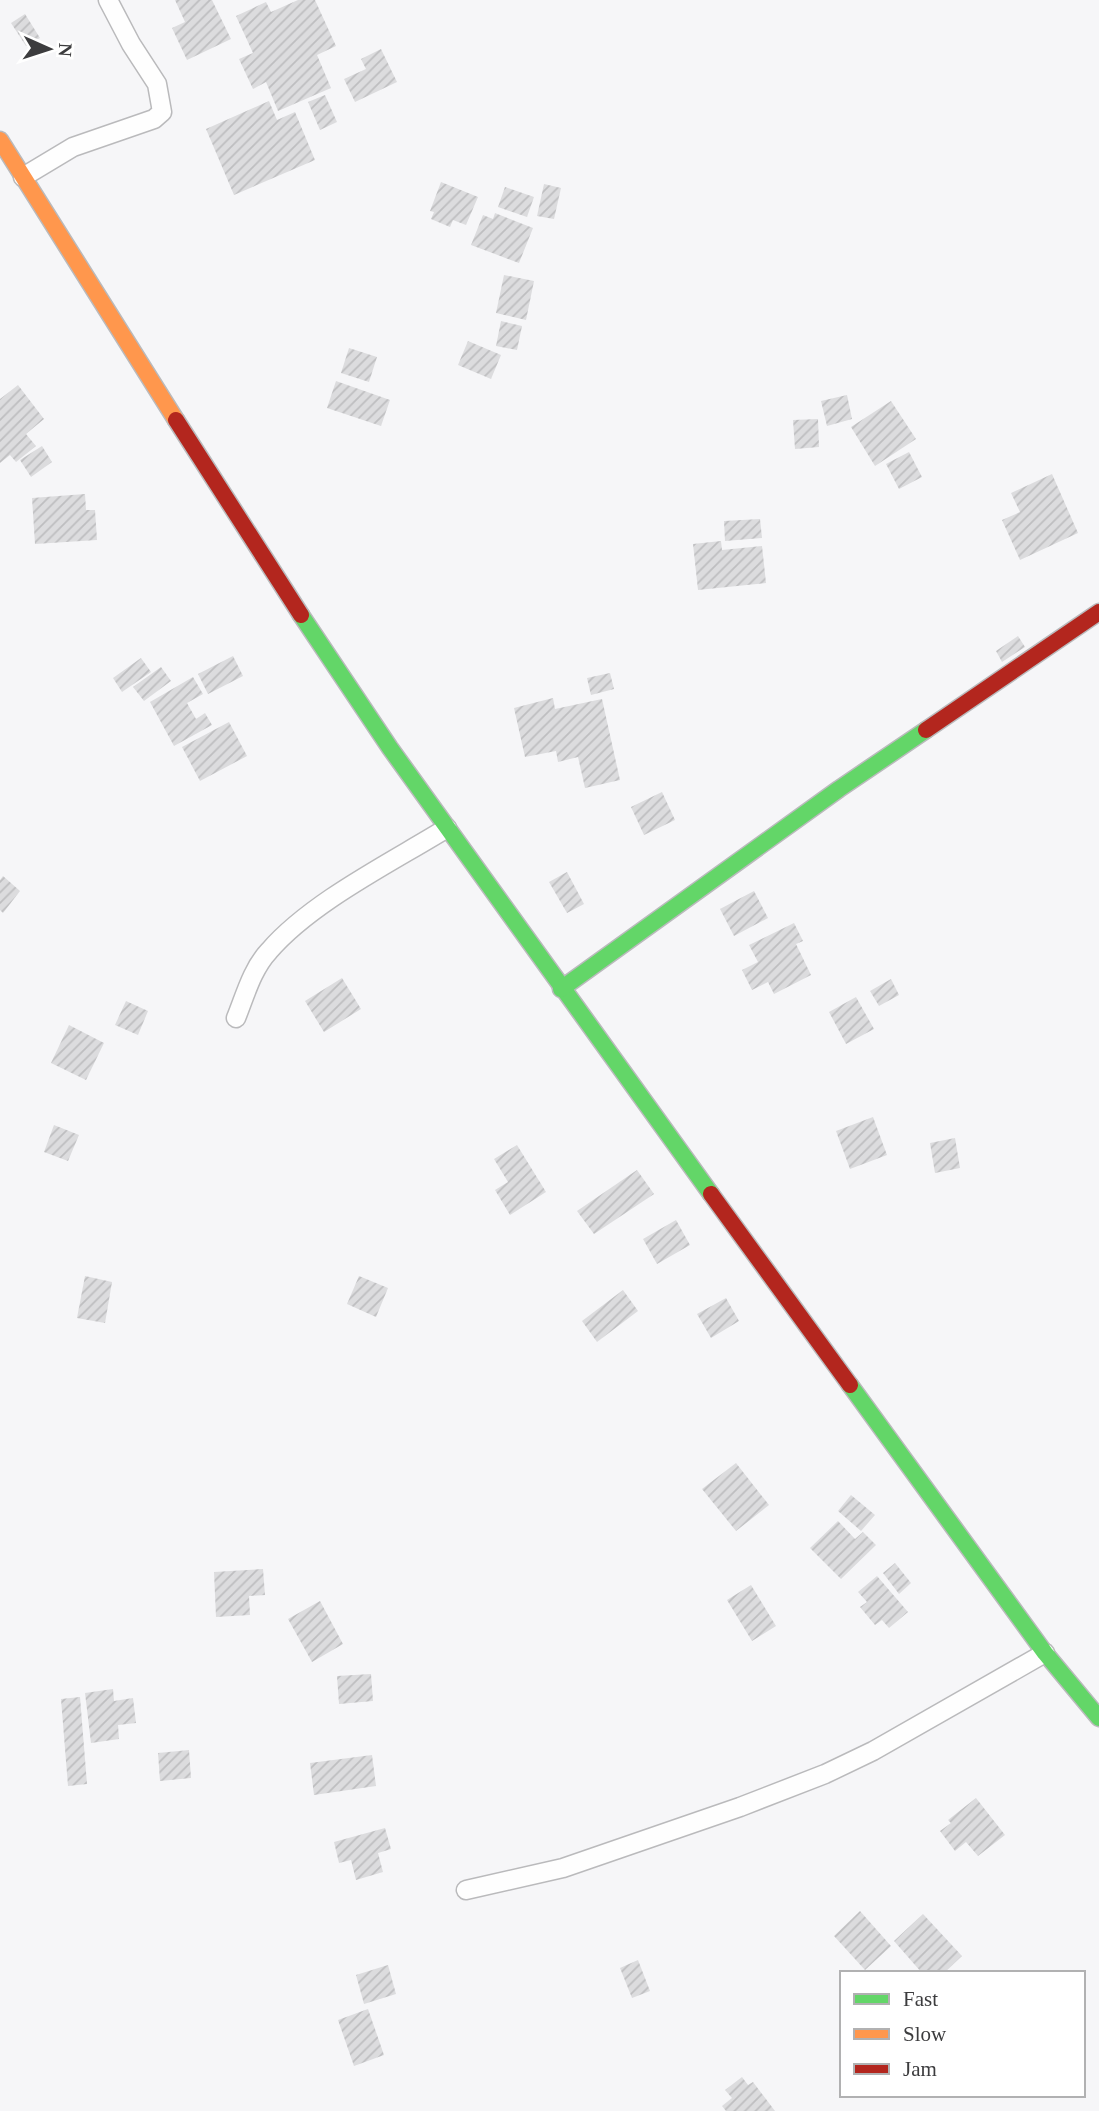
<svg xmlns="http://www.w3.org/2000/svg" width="1099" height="2111" font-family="Georgia,serif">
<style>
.building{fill:url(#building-hatch)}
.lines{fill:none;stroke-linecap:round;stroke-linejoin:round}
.lane-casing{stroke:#bababc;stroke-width:21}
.fast-casing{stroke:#bababc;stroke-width:19}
.slow-casing{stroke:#bababc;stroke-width:19}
.jam-casing{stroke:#bababc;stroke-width:19}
.lane{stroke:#fefefe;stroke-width:18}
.fast{stroke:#63d668;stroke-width:16}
.slow{stroke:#ff974d;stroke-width:16}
.jam{stroke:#b3261e;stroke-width:16}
</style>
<defs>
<pattern id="building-hatch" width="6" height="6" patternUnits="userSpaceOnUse" patternTransform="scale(1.75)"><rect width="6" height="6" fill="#dcdcde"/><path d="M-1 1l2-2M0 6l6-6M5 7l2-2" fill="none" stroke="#bebec0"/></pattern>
</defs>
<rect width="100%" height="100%" fill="#f6f6f8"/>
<!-- building -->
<g class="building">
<polygon points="175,0 212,0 231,39 187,60 172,28 185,22"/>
<polygon points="298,0 315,0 336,46 317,55 331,88 278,111 266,82 253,89 239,59 253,53 236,16 266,2 271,12"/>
<polygon points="25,14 40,38 26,46 11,23"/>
<polygon points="381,49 397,82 355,102 344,79 366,69 361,59"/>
<polygon points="325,95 337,122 320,130 308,102"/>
<polygon points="269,101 277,120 295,112 315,160 234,195 206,129"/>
<polygon points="441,182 478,197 466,225 453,220 450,227 431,219 434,212 430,211"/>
<polygon points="544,184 561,188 554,219 537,216"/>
<polygon points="505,187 534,197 527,217 498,207"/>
<polygon points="495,213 533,228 519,263 471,245 483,215 493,219"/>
<polygon points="504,275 534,281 526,320 496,313"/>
<polygon points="501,321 522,326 517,350 496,346"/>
<polygon points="468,341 501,355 491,379 458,365"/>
<polygon points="349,348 377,357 369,382 341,373"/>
<polygon points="336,381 390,400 381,426 327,408"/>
<polygon points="18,385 44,419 26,434 36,446 16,462 10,455 0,463 0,399"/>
<polygon points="847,395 852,419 827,426 821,401"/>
<polygon points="891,401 916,439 875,466 851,427"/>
<polygon points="818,419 819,447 795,449 793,420"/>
<polygon points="42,446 52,462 31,477 20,460"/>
<polygon points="909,452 922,477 899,489 886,464"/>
<polygon points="1052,474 1078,533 1020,560 1002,520 1020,512 1011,493"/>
<polygon points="85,494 86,510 95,510 97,540 35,544 32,498"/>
<polygon points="760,519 762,538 725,541 724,521"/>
<polygon points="721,541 722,550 762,546 766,583 698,590 693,544"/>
<polygon points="1018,636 1025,647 1002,662 996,651"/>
<polygon points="233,656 243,676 208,694 198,674"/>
<polygon points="141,658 151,672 122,692 113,678"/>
<polygon points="161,667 171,681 144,701 133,687"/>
<polygon points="610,673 614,689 591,695 587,678"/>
<polygon points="193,677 203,694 187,703 196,719 205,713 212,725 174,746 150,702"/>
<polygon points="553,698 555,709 602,699 620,780 585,788 578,757 558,762 556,751 525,757 514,708"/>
<polygon points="229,722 247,756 200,781 182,747"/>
<polygon points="662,792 675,820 644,835 631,807"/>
<polygon points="567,872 584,904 567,913 549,882"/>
<polygon points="3,876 20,891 3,913 0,910 0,880"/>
<polygon points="754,891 768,918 734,936 720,909"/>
<polygon points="794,923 803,941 796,944 811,975 774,994 768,982 752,990 742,970 758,962 749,945"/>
<polygon points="342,978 361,1009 324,1032 305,1001"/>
<polygon points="891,979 899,995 879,1006 870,991"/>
<polygon points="856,997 874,1029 846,1044 829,1012"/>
<polygon points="126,1001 148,1011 138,1035 115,1025"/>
<polygon points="69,1025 104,1043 86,1080 51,1063"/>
<polygon points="873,1117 887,1155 850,1169 836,1131"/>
<polygon points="54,1125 79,1135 68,1161 44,1152"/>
<polygon points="955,1138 960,1168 935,1173 930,1143"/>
<polygon points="517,1145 546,1192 510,1215 495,1190 508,1182 494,1159"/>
<polygon points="637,1170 654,1194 594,1234 577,1211"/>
<polygon points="676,1220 690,1245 657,1264 643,1239"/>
<polygon points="85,1276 112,1282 105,1323 77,1318"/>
<polygon points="359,1276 388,1288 376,1317 347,1304"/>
<polygon points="623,1290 638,1311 597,1342 582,1321"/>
<polygon points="726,1298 739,1321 711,1338 697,1314"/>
<polygon points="736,1463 769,1505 736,1531 702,1489"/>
<polygon points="851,1495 875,1515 861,1531 838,1511"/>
<polygon points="838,1521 855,1539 863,1532 876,1545 841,1579 810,1548"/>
<polygon points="895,1563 911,1583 899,1594 883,1573"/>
<polygon points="263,1569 265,1595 249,1596 250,1615 216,1617 214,1572"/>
<polygon points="877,1576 908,1612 889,1628 882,1620 875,1625 860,1607 867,1602 858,1592"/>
<polygon points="751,1585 776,1626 752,1641 727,1600"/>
<polygon points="320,1601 343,1644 312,1662 288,1619"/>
<polygon points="371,1674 373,1701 339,1704 337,1676"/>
<polygon points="113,1689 114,1701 133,1698 136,1723 118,1725 119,1739 91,1743 85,1693"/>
<polygon points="80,1697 87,1784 68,1786 61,1699"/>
<polygon points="189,1750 191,1778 160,1781 158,1753"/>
<polygon points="372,1755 376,1786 314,1795 310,1763"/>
<polygon points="976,1798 1005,1835 978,1856 966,1842 955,1851 940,1831 951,1823 948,1820"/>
<polygon points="385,1828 391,1849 378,1853 383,1872 356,1880 351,1860 339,1863 334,1842"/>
<polygon points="860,1911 891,1946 865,1970 834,1936"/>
<polygon points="923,1914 962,1956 944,1973 922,1973 894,1941"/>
<polygon points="638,1960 650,1991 632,1998 620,1968"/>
<polygon points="388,1965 396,1994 364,2004 356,1975"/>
<polygon points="368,2009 384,2055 354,2066 338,2020"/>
<polygon points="742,2077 748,2085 753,2082 775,2111 726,2111 722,2106 732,2098 725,2090"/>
</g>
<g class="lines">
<!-- lane casing -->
<g class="lane-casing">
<g id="lane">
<polyline points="23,177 73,147 154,119 162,112 157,84 131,44 108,0"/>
<path d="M 236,1018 C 245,996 252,969 269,951 C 311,902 392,862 447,828"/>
<polyline points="466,1890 563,1868 740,1807 825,1774 873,1751 1045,1653"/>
</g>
</g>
<!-- fast casing -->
<g class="fast-casing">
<g id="fast">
<polyline points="301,615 390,748 711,1194"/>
<polyline points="561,989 839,789 926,730"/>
<polyline points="850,1385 1045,1653 1099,1718"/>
</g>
</g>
<!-- slow casing -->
<g class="slow-casing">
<polyline id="slow" points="0,140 176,420"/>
</g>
<!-- jam casing -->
<g class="jam-casing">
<g id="jam">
<polyline points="176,420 301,615"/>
<polyline points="926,730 1099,612"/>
<polyline points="711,1194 850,1385"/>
</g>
</g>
<!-- lane -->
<use href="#lane" class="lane"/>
<!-- fast -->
<use href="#fast" class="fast"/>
<!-- slow -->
<use href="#slow" class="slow"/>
<!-- jam -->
<use href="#jam" class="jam"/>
</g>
<!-- legend -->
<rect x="840" y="1971" width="245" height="126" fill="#ffffff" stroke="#b1b1b2" stroke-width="2"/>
<rect x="854" y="1994" width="35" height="10" fill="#63d668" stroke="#b1b1b2" stroke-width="2"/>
<text x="903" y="2006" font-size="21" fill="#3c3c3e">Fast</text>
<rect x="854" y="2029" width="35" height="10" fill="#ff974d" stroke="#b1b1b2" stroke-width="2"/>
<text x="903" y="2041" font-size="21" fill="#3c3c3e">Slow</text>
<rect x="854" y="2064" width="35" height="10" fill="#b3261e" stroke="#b1b1b2" stroke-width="2"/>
<text x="903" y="2076" font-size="21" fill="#3c3c3e">Jam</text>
<!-- north arrow -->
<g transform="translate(49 49) rotate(93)" stroke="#ffffff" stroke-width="5" paint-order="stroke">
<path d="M0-5L12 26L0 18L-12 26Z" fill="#3c3c3e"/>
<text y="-10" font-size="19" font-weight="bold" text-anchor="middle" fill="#3c3c3e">N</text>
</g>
</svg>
